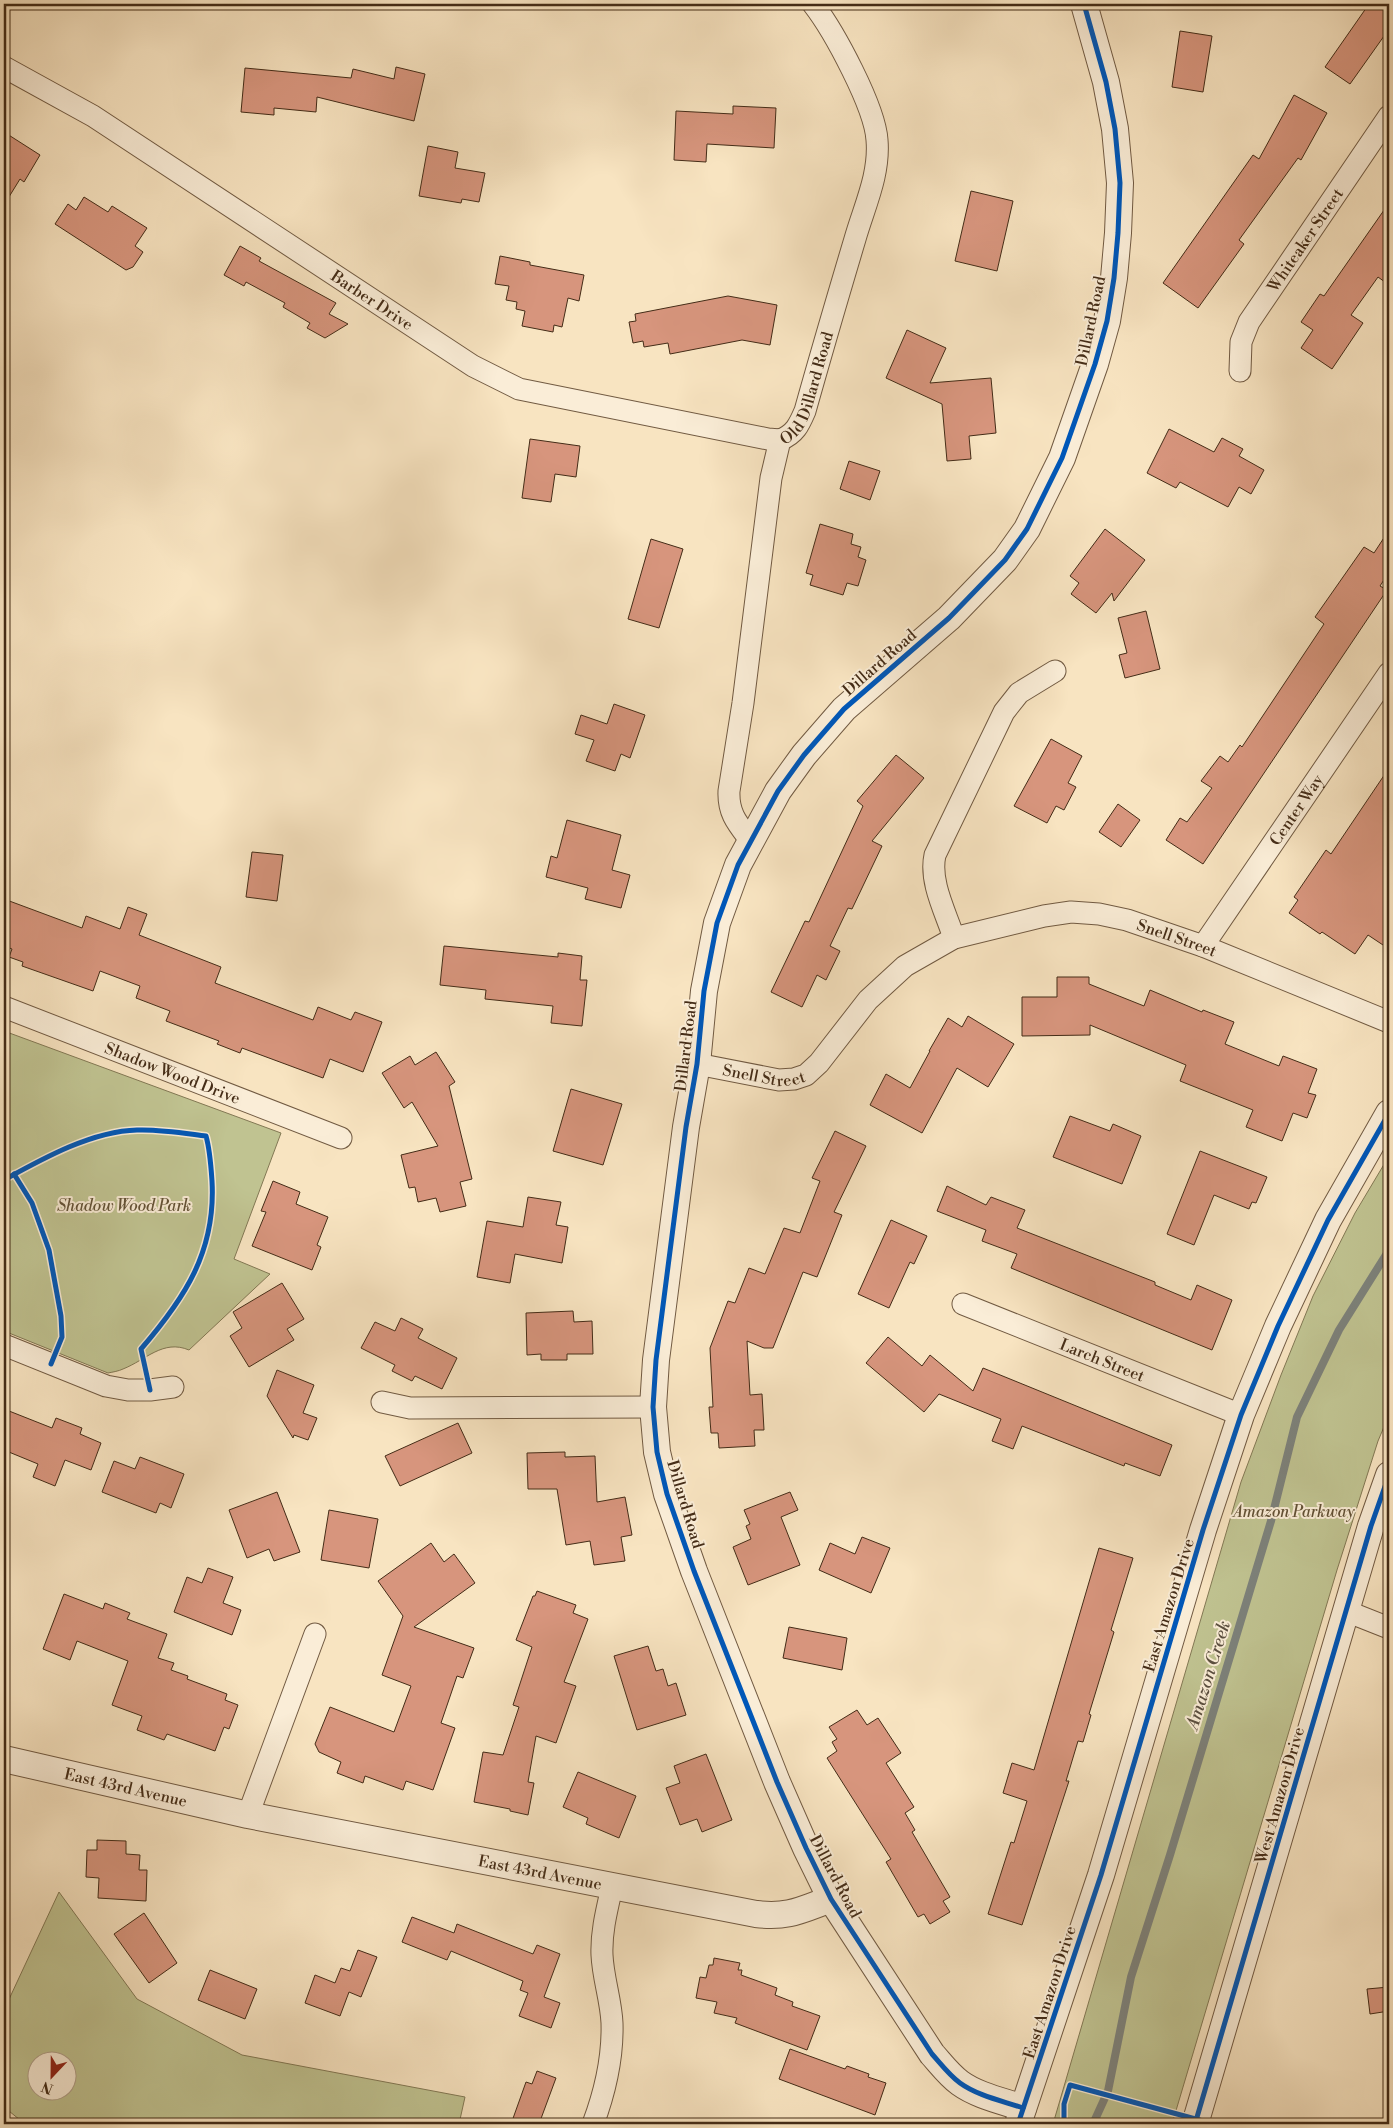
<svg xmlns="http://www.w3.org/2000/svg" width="1393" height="2128" font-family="'Libre Bodoni',serif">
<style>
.green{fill:#c0c391;stroke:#827854;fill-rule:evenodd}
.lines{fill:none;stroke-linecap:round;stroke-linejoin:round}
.stream{stroke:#7d827b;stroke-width:8}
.building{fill:#d7957d;stroke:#442c17}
.minor-casing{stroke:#715a42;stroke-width:23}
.tertiary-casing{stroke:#715a42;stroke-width:28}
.minor{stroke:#faedd7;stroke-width:21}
.tertiary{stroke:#faedd7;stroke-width:26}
.cycleway-casing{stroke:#faedd7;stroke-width:8}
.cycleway{stroke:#0057b8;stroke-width:5}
.labels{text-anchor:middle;stroke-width:4;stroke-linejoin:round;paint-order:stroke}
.street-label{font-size:16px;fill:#442c17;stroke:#faedd7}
.park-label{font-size:16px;font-style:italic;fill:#635236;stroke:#faedd7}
.water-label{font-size:18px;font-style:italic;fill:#5c5041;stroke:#faedd7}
</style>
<rect width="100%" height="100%" fill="#f8e4c1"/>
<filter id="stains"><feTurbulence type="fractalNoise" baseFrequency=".004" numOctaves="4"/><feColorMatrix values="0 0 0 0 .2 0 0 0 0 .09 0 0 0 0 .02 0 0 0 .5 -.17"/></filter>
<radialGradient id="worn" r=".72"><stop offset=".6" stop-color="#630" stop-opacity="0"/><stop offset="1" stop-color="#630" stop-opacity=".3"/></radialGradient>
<!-- green -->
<g class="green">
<path d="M 4,1031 L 281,1133 L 234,1259 L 270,1274 L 189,1350 C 163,1339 146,1360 123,1369 C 119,1371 113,1372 108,1373 L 4,1331 Z"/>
<polygon points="1389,1156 1389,1415 1378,1441 1337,1570 1172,2124 1053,2124 1241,1482 1281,1375 1313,1296 1355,1213"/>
<path d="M 59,1892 L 137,1999 L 242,2055 L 465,2097 L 459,2124 L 25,2124 L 4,2107 L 4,2010 ZM 38,2060 L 68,2060 L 68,2090 L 38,2090 Z"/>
</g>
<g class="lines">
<!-- stream -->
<polyline class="stream" points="1093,2124 1108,2091 1131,1977 1170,1855 1271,1521 1297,1417 1339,1330 1389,1250"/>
</g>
<!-- building -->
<g class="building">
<polygon points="1369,4 1389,4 1389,29 1350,84 1325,67"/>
<polygon points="1180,31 1212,36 1203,92 1172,87"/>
<polygon points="396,67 425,74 414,121 317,97 316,112 274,108 274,115 241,112 245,68 351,78 353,69 394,79"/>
<polygon points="1294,95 1327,113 1301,160 1298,158 1239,240 1244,244 1198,308 1163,283 1253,155 1259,159"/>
<polygon points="733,106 776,108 774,148 707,144 706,162 674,160 676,111 733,114"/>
<polygon points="4,132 40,155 24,182 20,179 4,205"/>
<polygon points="428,146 458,152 455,168 485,173 479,202 462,199 461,203 419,196"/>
<polygon points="971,191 1013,201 997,271 955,261"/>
<polygon points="84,197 108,212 112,206 147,228 135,246 143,252 133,267 126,270 55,224 68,204 76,210"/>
<polygon points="1389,203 1389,285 1378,277 1351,315 1363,323 1332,369 1301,348 1313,330 1301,322 1320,294 1324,296"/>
<polygon points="240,246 261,258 259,261 336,303 329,314 348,324 325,338 307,328 310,323 283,307 285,303 246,282 244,286 224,275"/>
<polygon points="500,256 530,262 530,265 584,275 579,301 568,298 562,327 554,325 553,332 522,326 525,311 516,309 517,302 506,300 509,286 495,284"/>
<polygon points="728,296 777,305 770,345 742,340 670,354 668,343 644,347 643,341 633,343 629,322 636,321 635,314"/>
<polygon points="907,330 946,348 930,383 991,378 996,433 969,436 971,459 947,461 942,404 886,378"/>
<polygon points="1169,429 1214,452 1222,438 1243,449 1239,456 1264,470 1251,494 1239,487 1228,507 1180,482 1176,488 1147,473"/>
<polygon points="530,439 580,446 576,477 555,474 551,502 522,498"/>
<polygon points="849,461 880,471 870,500 840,489"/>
<polygon points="820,524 853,534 851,544 861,547 858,557 866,560 858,586 847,583 843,595 810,585 813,575 806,573"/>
<polygon points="1105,529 1145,560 1114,601 1112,593 1096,613 1071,594 1079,583 1070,576"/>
<polygon points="1389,530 1389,572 1380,586 1387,590 1203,864 1166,840 1180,818 1187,822 1212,788 1201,781 1220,756 1228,762 1240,745 1242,747 1324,624 1315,617 1364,547 1374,553"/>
<polygon points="651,539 683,549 659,628 628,619"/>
<polygon points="1146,611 1160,669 1125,678 1119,655 1127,653 1118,618"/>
<polygon points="614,704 645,715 630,758 621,754 615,771 586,761 594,740 575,734 581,715 607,724"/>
<polygon points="1051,739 1082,756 1068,783 1076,787 1064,810 1056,806 1047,823 1014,806"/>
<polygon points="896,755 924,778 872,841 882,846 852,909 848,908 830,946 840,951 826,980 817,975 802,1007 771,992 805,921 809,922 863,806 857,801"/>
<polygon points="1389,768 1389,949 1368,935 1355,954 1322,932 1320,934 1289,913 1298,900 1294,897 1326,850 1331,854"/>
<polygon points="1118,804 1140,820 1121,847 1099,832"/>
<polygon points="567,820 621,835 612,870 630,875 621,908 585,899 588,888 546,877 551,856 557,858"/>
<polygon points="252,852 283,855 277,901 246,897"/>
<polygon points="4,899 82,928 86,916 120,929 128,907 147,914 139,935 221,967 215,983 313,1020 318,1007 351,1020 355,1012 382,1022 363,1072 330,1059 323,1078 242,1048 240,1053 217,1044 219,1041 166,1021 170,1011 136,998 140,986 100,971 93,991 22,966 23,962 9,957 12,949 4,946"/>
<polygon points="444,946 558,957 558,953 582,956 580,980 587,980 582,1026 551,1023 553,1006 485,999 486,990 440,985"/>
<polygon points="1057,977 1089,977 1089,984 1144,1006 1150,990 1202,1012 1203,1010 1234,1022 1225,1044 1279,1066 1283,1056 1317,1069 1308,1093 1316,1095 1307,1118 1293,1113 1282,1141 1246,1127 1253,1110 1180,1081 1186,1065 1090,1025 1090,1035 1022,1036 1022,997 1057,997"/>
<polygon points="968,1016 1014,1044 988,1087 957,1068 922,1133 870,1105 886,1074 910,1088 930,1051 929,1051 948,1018 962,1027"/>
<polygon points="436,1052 455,1082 449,1086 472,1179 460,1182 466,1206 440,1212 436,1198 418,1202 415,1187 409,1188 401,1155 438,1146 412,1102 404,1108 382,1073 410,1056 415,1065"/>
<polygon points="571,1089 622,1104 603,1165 553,1151"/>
<polygon points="1070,1116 1110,1131 1113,1124 1141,1136 1122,1184 1053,1157"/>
<polygon points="835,1131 866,1146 834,1212 842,1215 817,1277 803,1272 773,1348 764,1348 747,1341 750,1395 762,1394 764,1430 754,1430 755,1446 719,1448 718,1433 711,1433 709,1407 713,1407 710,1348 728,1301 735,1303 749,1268 765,1274 784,1228 800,1233 820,1181 812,1178"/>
<polygon points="1200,1151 1267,1177 1256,1203 1252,1202 1249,1209 1214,1195 1194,1245 1167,1234"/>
<polygon points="273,1181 300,1192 296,1204 328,1217 317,1245 321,1247 312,1270 252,1246 266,1212 261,1211"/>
<polygon points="947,1186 986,1205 991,1197 1025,1210 1017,1228 1155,1282 1155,1285 1191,1300 1197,1285 1232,1300 1212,1350 1011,1268 1017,1254 982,1241 986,1230 937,1211"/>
<polygon points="528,1197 561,1202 556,1225 568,1227 562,1263 515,1254 510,1283 477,1277 487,1221 523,1227"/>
<polygon points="891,1220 927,1236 914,1264 910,1262 889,1308 858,1294"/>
<polygon points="282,1283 304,1319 287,1329 294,1340 249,1367 230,1336 242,1328 233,1312"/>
<polygon points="573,1311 574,1322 592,1321 593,1354 567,1354 567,1360 541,1360 541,1354 527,1355 526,1313"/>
<polygon points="401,1318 423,1329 418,1338 457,1358 442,1389 415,1376 412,1381 392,1371 395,1365 361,1348 375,1322 395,1331"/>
<polygon points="888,1337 922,1366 930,1355 973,1391 983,1368 1172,1445 1160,1476 1125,1463 1124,1466 1022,1426 1013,1449 992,1441 1001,1419 939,1394 924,1412 866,1363"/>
<polygon points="277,1370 314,1385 303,1413 317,1418 308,1440 294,1435 293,1438 267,1396"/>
<polygon points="4,1409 52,1428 56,1418 82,1428 80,1434 101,1443 91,1470 65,1460 55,1486 33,1477 38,1464 4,1450"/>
<polygon points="458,1423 472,1453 400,1486 385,1456"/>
<polygon points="565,1452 565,1457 595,1456 597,1502 625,1497 632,1535 621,1537 625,1561 594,1565 590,1541 566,1545 557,1489 528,1489 527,1453"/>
<polygon points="140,1457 184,1474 171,1508 160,1503 156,1513 102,1492 114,1461 135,1469"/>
<polygon points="277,1492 300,1552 274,1561 269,1549 247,1558 229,1510"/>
<polygon points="790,1492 798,1510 781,1517 800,1565 748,1585 733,1547 751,1539 746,1526 750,1524 744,1510"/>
<polygon points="329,1510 378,1519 369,1568 321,1560"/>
<polygon points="862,1537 890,1548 871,1593 819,1570 830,1543 855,1554"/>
<polygon points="431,1543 444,1562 454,1554 475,1583 414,1627 474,1648 463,1678 457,1676 441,1723 455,1728 433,1790 406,1781 403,1790 365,1776 363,1783 337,1773 341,1762 319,1752 315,1744 330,1707 394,1732 411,1686 382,1675 403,1616 378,1581"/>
<polygon points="1099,1548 1133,1558 1111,1630 1114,1632 1089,1714 1091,1715 1083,1742 1078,1741 1066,1781 1069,1781 1022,1925 988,1914 1011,1842 1014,1843 1027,1801 1003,1793 1012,1763 1034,1770"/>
<polygon points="208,1568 233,1577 223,1603 241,1610 232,1635 174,1612 187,1577 202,1583"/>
<polygon points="537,1591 576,1605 573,1613 588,1619 564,1682 576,1686 556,1743 536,1736 528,1782 534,1783 528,1815 510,1811 510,1809 474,1802 483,1752 503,1755 519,1707 513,1705 532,1647 516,1640 533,1596 535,1596"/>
<polygon points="64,1594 103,1609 105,1603 130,1613 127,1619 167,1634 158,1658 174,1663 171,1670 188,1676 187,1679 227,1694 225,1700 238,1705 229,1729 224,1727 215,1751 167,1734 164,1740 137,1730 142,1716 112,1705 128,1661 77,1641 70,1660 43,1649"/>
<polygon points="789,1627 847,1638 842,1670 783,1658"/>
<polygon points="648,1646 656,1671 663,1669 668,1686 676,1683 686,1715 637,1730 614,1656"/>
<polygon points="857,1710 867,1725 878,1718 901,1753 886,1763 914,1807 905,1813 915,1830 912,1832 950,1897 943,1901 950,1912 930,1924 924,1914 918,1917 886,1862 891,1859 827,1758 837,1751 832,1742 837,1739 829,1727"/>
<polygon points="706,1754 732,1820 702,1832 697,1819 680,1825 666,1788 680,1783 674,1766"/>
<polygon points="578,1772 636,1796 619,1838 586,1824 588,1818 563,1807"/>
<polygon points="97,1840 126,1841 126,1854 140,1855 139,1870 147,1870 146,1901 98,1898 99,1878 86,1877 87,1850 97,1850"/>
<polygon points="144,1913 177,1963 149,1983 114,1934"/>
<polygon points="412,1917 454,1933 457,1924 533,1954 537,1945 560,1954 544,1997 560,2003 551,2028 519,2016 528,1993 520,1990 523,1981 451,1951 447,1960 402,1942"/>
<polygon points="358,1950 377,1957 361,1997 349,1992 340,2016 305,2003 315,1975 335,1983 341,1968 350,1971"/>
<polygon points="714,1958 740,1963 738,1970 742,1970 741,1975 777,1988 775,1995 793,2002 792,2006 820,2016 807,2050 735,2023 737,2018 714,2013 717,2002 696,1998 700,1977 706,1978 709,1965 713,1965"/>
<polygon points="210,1970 257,1989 245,2019 198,2000"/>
<polygon points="1389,1987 1389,2011 1370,2014 1367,1989"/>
<polygon points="790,2049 845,2069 847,2066 869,2074 868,2077 886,2083 875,2115 779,2079"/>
<polygon points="537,2071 556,2078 539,2124 511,2124 526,2082 532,2084"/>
</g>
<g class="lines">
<!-- minor casing -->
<g class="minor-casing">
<g id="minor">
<path id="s1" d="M 4,67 L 93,116 L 473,366 L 519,389 L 768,439 L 780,440"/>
<path id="s2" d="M 1240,371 L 1241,342 L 1249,322 L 1389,116"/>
<path id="s3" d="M 750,840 C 737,823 728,813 729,791 L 743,703 L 771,478 L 780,440 C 795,434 799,425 805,411 C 821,354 838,296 855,239 C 864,207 880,175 877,140 C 875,107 834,31 813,4"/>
<path d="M 954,938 C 946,913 929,882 935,855 L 1004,712 L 1019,693 L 1055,671"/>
<path id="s4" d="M 1203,946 L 1389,673"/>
<path id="s5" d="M 4,1007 L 341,1138"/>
<path id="s6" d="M 697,1064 L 779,1080 L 794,1079 L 806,1075 L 819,1063 L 868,1000 L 905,966 L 954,938 L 1044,916 L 1071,912 L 1099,914 L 1127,920 L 1203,946 L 1389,1022"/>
<path id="s7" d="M 963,1304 L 1241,1415"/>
<polyline points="4,1345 106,1386 128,1390 150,1390 173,1387"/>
<polyline points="382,1402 410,1408 653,1407"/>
<polyline points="1346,1611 1389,1628"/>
<polyline points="248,1815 315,1634"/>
<path d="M 593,2124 C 605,2092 613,2058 612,2023 C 611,2000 603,1978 602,1955 C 601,1932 607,1909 612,1887"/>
</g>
</g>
<!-- tertiary casing -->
<g class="tertiary-casing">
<g id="tertiary">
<path id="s8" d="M 4,1759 L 248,1815 L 756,1914 C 788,1918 801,1910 831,1899"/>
<path d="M 1023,2108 C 1003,2101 978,2096 960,2083 C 949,2075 941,2064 932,2054 L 831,1899 L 806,1848 L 777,1782 L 694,1571 L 667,1494 L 657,1452 L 653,1407 L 656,1360 L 686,1127 L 697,1064 L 704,991 L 717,923 L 738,865 L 778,791 L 804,755 L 844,709 L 949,618 L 1005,560 L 1027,529 L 1062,458 L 1095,364 L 1107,321 L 1114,278 L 1118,233 L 1120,183 L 1115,129 L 1106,82 L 1084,4"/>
<polyline points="1018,2124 1101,1875 1203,1530 1241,1415 1278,1326 1328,1220 1389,1113"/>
<polyline points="1195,2124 1371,1526 1389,1475"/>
</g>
</g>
<!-- minor -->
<use href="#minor" class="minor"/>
<!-- tertiary -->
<use href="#tertiary" class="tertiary"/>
<!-- cycleway casing -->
<g class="cycleway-casing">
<g id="cycleway">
<polyline points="14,1174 32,1203 49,1250 61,1316 62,1337 51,1364"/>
<path d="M 4,1180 C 42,1159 92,1131 137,1130 C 160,1129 183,1133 206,1136 C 210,1150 211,1166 212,1181 C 216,1251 185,1298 141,1349 L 150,1390"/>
<path d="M 1023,2108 C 1003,2101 978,2096 960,2083 C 949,2075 941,2064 932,2054 L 831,1899 L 806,1848 L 777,1782 L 694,1571 L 667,1494 L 657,1452 L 653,1407 L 656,1360 L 686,1127 L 697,1064 L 704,991 L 717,923 L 738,865 L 778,791 L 804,755 L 844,709 L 949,618 L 1005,560 L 1027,529 L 1062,458 L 1095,364 L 1107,321 L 1114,278 L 1118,233 L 1120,183 L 1115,129 L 1106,82 L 1084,4"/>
<polyline points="1018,2124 1101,1875 1203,1530 1241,1415 1278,1326 1328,1220 1389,1113"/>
<polyline points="1064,2124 1064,2104 1070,2085 1214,2124"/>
<polyline points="1195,2124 1371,1526 1389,1475"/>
</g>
</g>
<!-- cycleway -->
<use href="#cycleway" class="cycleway"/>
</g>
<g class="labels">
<!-- street labels -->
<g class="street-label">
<text dy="6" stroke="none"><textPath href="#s2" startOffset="150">Whiteaker Street</textPath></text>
<text dy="6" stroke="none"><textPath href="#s1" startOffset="436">Barber Drive</textPath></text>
<text transform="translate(1090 321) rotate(-78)" y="6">Dillard Road</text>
<text dy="6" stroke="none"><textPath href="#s3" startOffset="471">Old Dillard Road</textPath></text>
<text transform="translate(879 662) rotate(-41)" y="6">Dillard Road</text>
<text dy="6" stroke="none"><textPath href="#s4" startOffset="165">Center Way</textPath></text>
<text dy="6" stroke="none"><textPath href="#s6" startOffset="545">Snell Street</textPath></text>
<text transform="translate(685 1046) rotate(-83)" y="6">Dillard Road</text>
<text dy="6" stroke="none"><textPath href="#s6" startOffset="68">Snell Street</textPath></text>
<text dy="6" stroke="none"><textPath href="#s5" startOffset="181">Shadow Wood Drive</textPath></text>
<text dy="6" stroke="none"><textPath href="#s7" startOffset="150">Larch Street</textPath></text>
<text transform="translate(686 1504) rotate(73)" y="6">Dillard Road</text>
<text transform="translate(1168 1605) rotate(-73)" y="6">East Amazon Drive</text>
<text dy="6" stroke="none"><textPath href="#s8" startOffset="125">East 43rd Avenue</textPath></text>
<text transform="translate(1279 1795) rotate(-74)" y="6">West Amazon Drive</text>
<text dy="6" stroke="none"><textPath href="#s8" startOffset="548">East 43rd Avenue</textPath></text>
<text transform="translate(836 1876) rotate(62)" y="6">Dillard Road</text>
<text transform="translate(1049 1992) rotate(-72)" y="6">East Amazon Drive</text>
</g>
<!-- park labels -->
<g class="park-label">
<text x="124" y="1211">Shadow Wood Park</text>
<text x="1294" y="1517">Amazon Parkway</text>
</g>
<!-- water labels -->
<g class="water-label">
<text transform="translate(1208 1675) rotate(-73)" y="6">Amazon Creek</text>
</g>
</g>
<!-- margin -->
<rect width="1393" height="2128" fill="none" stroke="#f8e4c1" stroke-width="20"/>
<rect x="5" y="5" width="1383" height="2118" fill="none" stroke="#442c17" stroke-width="2.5"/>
<rect x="10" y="10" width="1373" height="2108" fill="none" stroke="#442c17"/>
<!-- north arrow -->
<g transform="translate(52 2076) rotate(202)"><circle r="24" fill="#faedd7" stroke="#b1a08a"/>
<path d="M0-4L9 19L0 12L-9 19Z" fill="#8f2418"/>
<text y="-8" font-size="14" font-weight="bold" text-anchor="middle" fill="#442c17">N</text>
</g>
<rect width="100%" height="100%" filter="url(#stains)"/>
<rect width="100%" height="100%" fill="url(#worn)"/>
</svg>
